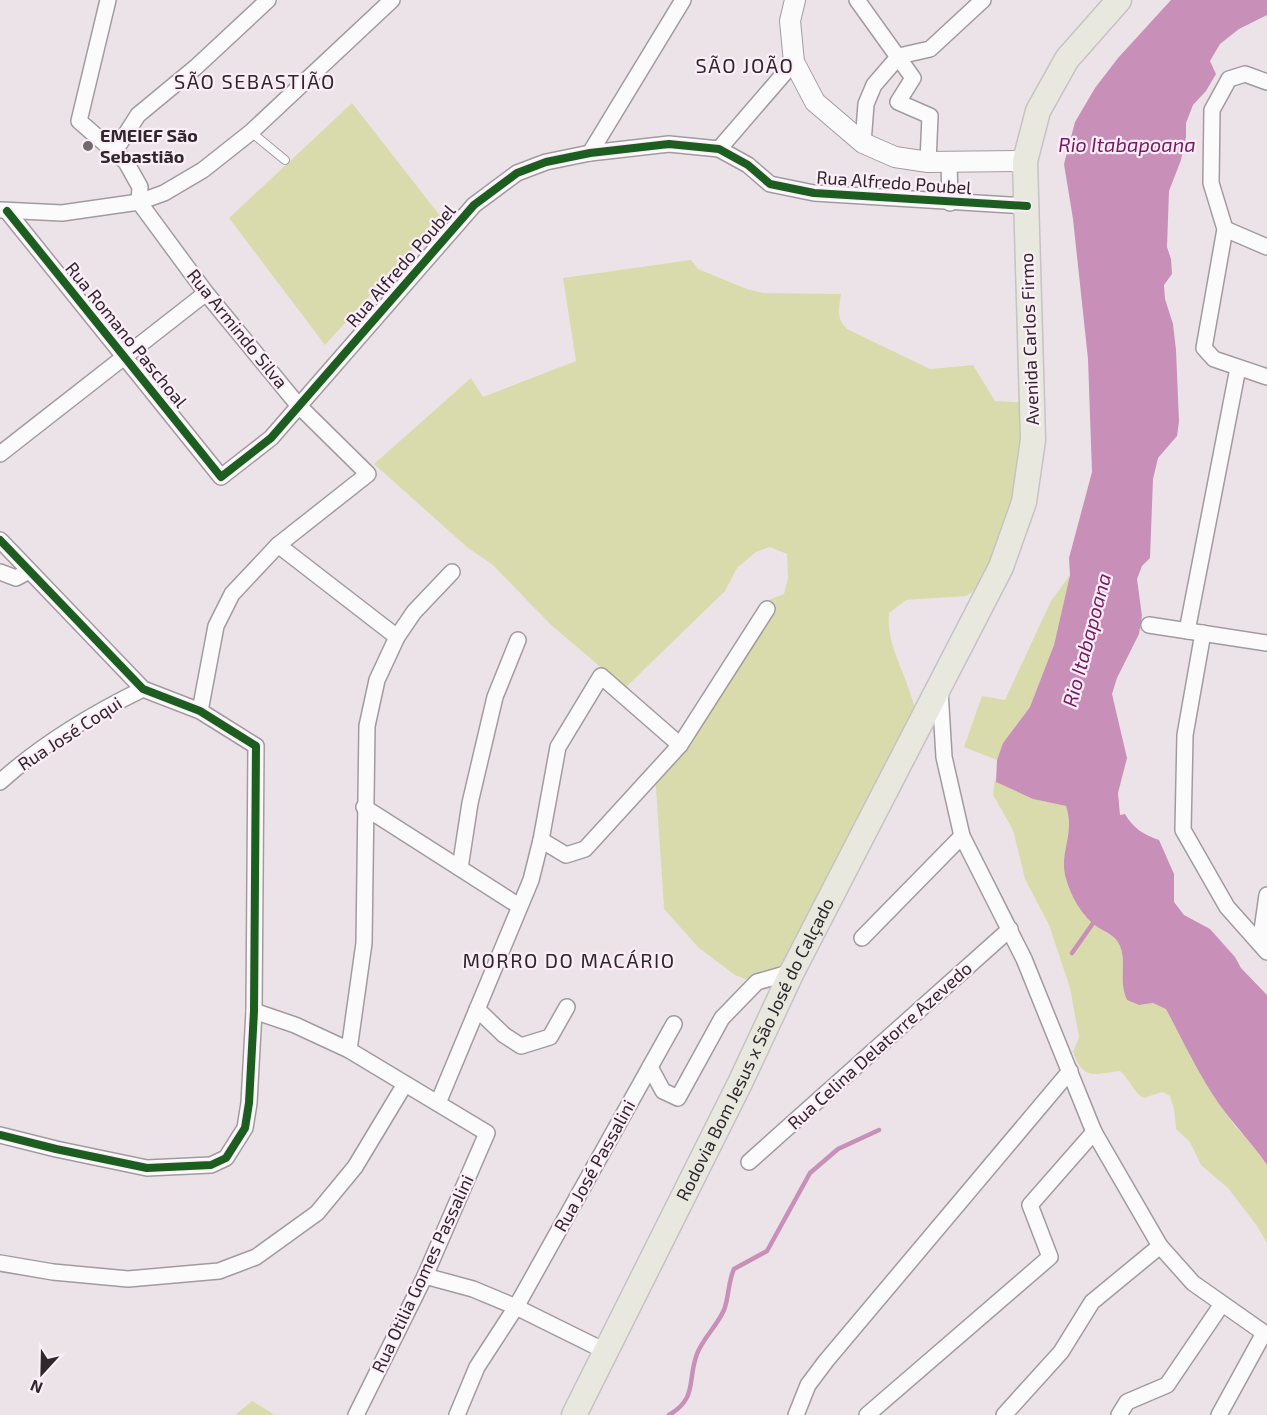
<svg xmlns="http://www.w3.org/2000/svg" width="1267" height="1415" font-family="'Exo 2',sans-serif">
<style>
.green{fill:#dadbac}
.water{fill:#c890b8}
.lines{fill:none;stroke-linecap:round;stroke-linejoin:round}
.stream{stroke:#c890b8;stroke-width:4.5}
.service-casing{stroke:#a19b9f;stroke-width:10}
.minor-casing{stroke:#a19b9f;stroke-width:18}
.tertiary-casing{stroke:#a19b9f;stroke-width:22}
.primary-casing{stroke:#c6c2c5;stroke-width:27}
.service{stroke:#fcfbfc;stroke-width:8}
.minor{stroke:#fcfbfc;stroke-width:15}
.tertiary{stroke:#fcfbfc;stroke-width:20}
.primary{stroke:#e9e8df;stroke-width:24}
.cycleway-casing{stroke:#fdedf8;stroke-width:11}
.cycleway{stroke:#1b5e20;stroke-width:8}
.poi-dot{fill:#70696e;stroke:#fdedf8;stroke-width:2}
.labels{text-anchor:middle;stroke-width:4.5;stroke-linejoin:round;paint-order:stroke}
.poi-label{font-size:18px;font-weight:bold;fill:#2e282c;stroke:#fdedf8;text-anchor:start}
.street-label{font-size:18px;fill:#2e282c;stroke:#fdedf8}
.neighbourhood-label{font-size:20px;letter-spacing:1.5px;fill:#2e282c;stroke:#fdedf8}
.water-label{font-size:20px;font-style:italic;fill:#761862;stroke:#fdedf8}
</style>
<rect width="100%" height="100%" fill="#ece3e9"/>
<!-- green -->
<g class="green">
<polygon points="352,103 441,217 325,345 229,218"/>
<path d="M 691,260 L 698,269 L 747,289 L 763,293 L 841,294 C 839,308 836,319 847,329 L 930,369 L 973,365 L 995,401 L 1033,403 L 996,576 L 966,596 L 906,600 L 889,613 C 886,639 900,663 908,687 C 912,697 915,708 918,719 L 780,983 L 767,988 L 735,975 L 699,948 L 664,909 L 655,772 L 756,616 L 771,599 L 784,594 L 788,578 L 787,554 L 770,547 L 756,552 L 737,568 L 725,591 L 625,688 L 550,624 L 493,565 L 468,548 L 374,464 L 471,378 L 483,397 L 576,361 L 563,278 Z"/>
<polygon points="1070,575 1054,645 1047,666 1030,707 1003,743 997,760 964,747 982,696 1005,700 1051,601"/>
<path d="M 995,778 L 996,782 L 1033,799 L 1066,806 C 1075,834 1060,850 1065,874 C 1068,888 1088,920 1099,928 C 1107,934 1116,936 1120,946 C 1127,963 1118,982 1127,1000 L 1139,1005 L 1153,1003 L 1166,1008 L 1213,1095 L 1235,1126 L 1251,1143 L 1267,1165 L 1267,1243 L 1257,1226 L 1228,1188 L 1201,1165 L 1190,1142 L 1176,1129 L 1174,1109 L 1170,1096 L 1162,1092 L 1144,1098 C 1133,1093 1130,1079 1120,1071 C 1093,1074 1084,1081 1073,1052 L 1079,1037 L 1070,988 L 1049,925 L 1025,879 L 1013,830 L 993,795 Z"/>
<polygon points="252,1401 275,1415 235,1415"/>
</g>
<!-- water -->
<path class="water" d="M 1171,0 L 1267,0 L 1267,15 L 1239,29 L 1220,44 L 1210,61 L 1216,74 L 1206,91 L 1193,105 L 1186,123 L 1186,137 L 1181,160 L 1169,191 L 1167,247 L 1171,259 L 1172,274 L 1164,285 L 1165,299 L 1173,324 L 1176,350 L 1179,421 L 1177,436 L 1158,458 L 1153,479 L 1150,558 L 1142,566 L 1137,579 L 1142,616 L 1139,634 L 1117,678 L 1112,694 L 1127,758 L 1118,793 L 1120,815 L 1125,814 C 1133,828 1144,835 1159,840 L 1174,874 L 1174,902 L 1184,915 L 1210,929 L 1235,957 L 1241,968 L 1267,995 L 1267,1165 C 1250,1140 1229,1120 1213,1095 C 1195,1067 1181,1037 1166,1009 L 1153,1003 L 1139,1005 L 1127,1000 C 1118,982 1127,963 1120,946 C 1116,936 1107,933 1099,928 C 1082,917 1070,895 1065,875 C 1060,850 1075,834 1066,806 L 1033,799 L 996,782 L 997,760 L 1003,743 L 1030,707 L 1054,645 L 1070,575 L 1069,558 L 1092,472 L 1088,359 L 1073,219 L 1064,164 L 1075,122 L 1095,88 L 1118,58 Z"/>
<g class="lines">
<!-- stream -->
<g class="stream">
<polyline points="1072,953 1096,919"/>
<path d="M 669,1415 C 698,1398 687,1380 697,1354 C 703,1338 717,1326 724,1310 C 729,1297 728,1282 734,1269 L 767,1251 L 810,1173 L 838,1149 L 879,1130"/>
</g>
<!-- service casing -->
<g class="service-casing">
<polyline id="service" points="251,132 285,160"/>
</g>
<!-- minor casing -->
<g class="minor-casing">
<g id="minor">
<polyline points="108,0 79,121 126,162 140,187 139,202"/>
<polyline points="857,0 913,78 898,102 930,116 928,162"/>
<polyline points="1267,82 1245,74 1229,79 1212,110 1211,183 1225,229 1204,348 1214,359 1267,377"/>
<polyline points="863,143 866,104 874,85 899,56 930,49 983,0"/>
<polyline points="719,149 794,62"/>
<polyline points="115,151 138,115 196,67 268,0"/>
<polyline points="590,153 683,0"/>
<polyline points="949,161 950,203"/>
<polyline points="139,202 206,293 298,405 368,474 278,545 232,594 216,626 200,711"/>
<polyline points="1,210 62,213 139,202 164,193 203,170 251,132 392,0"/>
<polyline points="7,211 221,477 271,438 474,205 517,173 546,162 590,153 669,144 719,149 748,165 770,184 814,193 1027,206"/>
<polyline points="1225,229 1267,247"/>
<polyline points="0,454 206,293"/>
<polyline points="0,540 143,689 200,711 256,746 254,1011 249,1103 245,1128 226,1158 211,1165 147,1168 56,1149 0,1135"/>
<polyline points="278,545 397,637"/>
<polyline points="0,572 16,578 29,571"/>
<polyline points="1149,625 1267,643"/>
<polyline points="1187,631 1238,368"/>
<polyline points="1203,633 1185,735 1183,830 1227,907 1267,952"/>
<polyline points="940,690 944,757 962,836 1024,959 1094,1132 1160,1246 1193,1283 1267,1335"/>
<path d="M 0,782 C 42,744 92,714 143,689"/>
<polyline points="364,807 519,906"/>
<polyline points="541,840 566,855 585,849 680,745 767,609"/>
<polyline points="460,868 470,803 495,697 518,640"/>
<polyline points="862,938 962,836"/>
<polyline points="1260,944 1267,895"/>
<polyline points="477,1009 504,1035 521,1046 550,1037 567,1007"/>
<polyline points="254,1011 295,1025 349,1050 487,1133 425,1276 356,1415"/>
<polyline points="349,1050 364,943 367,726 377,680 397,637 414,612 452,572"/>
<polyline points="650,1067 663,1091 678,1098 722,1018 757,982 792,972"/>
<polyline points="438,1103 531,880 541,840 558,747 601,676 680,745"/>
<polyline points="749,1162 1010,929"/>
<polyline points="0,1263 53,1272 128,1279 219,1271 256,1257 317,1213 355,1167 405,1084"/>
<polyline points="425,1276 473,1289 516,1307 607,1352"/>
<polyline points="457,1415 477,1367 516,1307 674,1024"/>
<polyline points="796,1415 808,1385 826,1361 1070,1071"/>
<polyline points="867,1415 1050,1257 1030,1205 1094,1132"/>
<polyline points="1004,1415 1061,1352 1092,1302 1160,1246"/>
<polyline points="1119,1415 1127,1402 1167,1385 1222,1304"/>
<polyline points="1219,1415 1264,1333"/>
</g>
</g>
<!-- tertiary casing -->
<g class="tertiary-casing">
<polyline id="tertiary" points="795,0 790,21 794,62 815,102 863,143 895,157 928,162 1025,161"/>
</g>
<!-- primary casing -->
<g class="primary-casing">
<g id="primary">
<path id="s1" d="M 574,1415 L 740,1083 L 792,972 L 1001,567 L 1024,502 L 1033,440 L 1025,161 L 1038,111 L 1067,59 L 1119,0"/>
</g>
</g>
<!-- service -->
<use href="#service" class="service"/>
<!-- minor -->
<use href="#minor" class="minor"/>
<!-- tertiary -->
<use href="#tertiary" class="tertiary"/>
<!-- primary -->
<use href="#primary" class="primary"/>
<!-- cycleway casing -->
<g class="cycleway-casing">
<g id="cycleway">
<polyline points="7,211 221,477 271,438 474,205 517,173 546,162 590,153 669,144 719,149 748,165 770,184 814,193 1027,206"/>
<polyline points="0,540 143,689 200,711 256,746 254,1011 249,1103 245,1128 226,1158 211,1165 147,1168 56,1149 0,1135"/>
</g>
</g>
<!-- cycleway -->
<use href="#cycleway" class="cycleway"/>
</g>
<!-- markers -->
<circle class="poi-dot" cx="88" cy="146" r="6"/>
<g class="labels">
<!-- poi labels -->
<g class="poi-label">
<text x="100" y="142">EMEIEF São<tspan x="100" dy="21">Sebastião</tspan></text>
</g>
<!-- street labels -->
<g class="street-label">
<text transform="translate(894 183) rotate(4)" y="6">Rua Alfredo Poubel</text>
<text transform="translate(401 266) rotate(-49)" y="6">Rua Alfredo Poubel</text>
<text transform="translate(237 329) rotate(51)" y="6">Rua Armindo Silva</text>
<text transform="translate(126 335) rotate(51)" y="6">Rua Romano Paschoal</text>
<text transform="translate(1030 339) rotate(-92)" y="6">Avenida Carlos Firmo</text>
<text transform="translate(70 734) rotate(-33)" y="6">Rua José Coqui</text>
<text transform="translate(880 1046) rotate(-42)" y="6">Rua Celina Delatorre Azevedo</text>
<text dy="6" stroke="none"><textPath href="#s1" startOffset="408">Rodovia Bom Jesus x São José do Calçado</textPath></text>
<text transform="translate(595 1166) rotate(-61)" y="6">Rua José Passalini</text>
<text transform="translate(423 1274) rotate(-65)" y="6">Rua Otilia Gomes Passalini</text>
</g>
<!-- neighbourhood labels -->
<g class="neighbourhood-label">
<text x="745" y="73">SÃO JOÃO</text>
<text x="255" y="89">SÃO SEBASTIÃO</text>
<text x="569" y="968">MORRO DO MACÁRIO</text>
</g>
<!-- water labels -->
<g class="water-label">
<text x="1127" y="152">Rio Itabapoana</text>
<text transform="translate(1087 640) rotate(-75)" y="7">Rio Itabapoana</text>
</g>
</g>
<!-- north arrow -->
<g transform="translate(42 1373) rotate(202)" stroke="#fdedf8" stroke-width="4.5" paint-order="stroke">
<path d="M0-4.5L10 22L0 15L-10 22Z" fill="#2e282c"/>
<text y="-9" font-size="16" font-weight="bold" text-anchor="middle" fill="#2e282c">N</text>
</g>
</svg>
